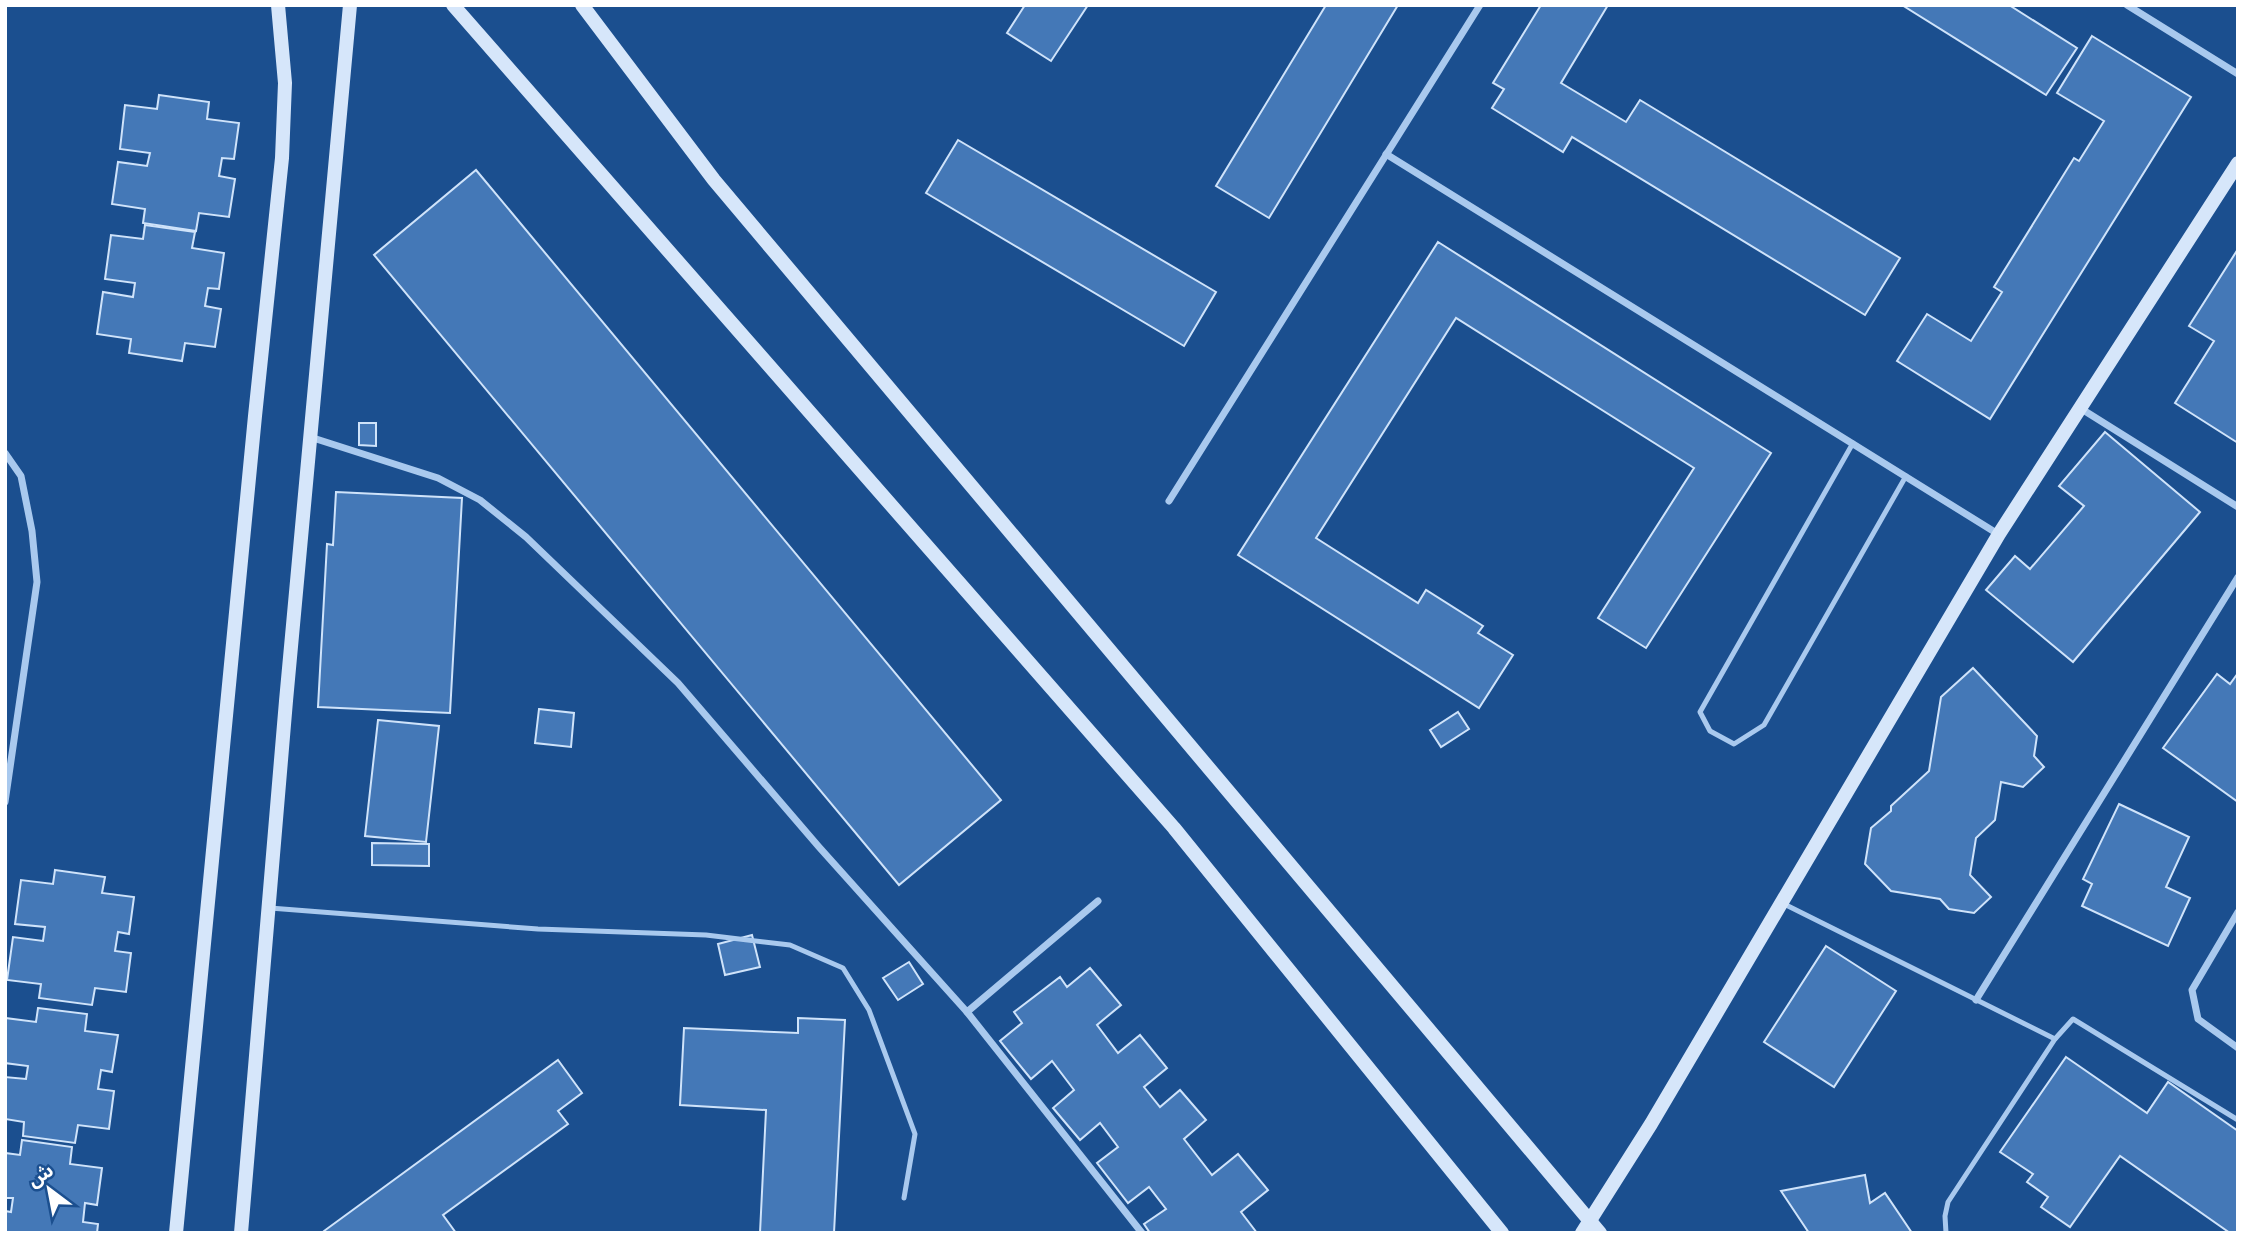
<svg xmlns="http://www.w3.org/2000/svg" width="2243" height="1238" font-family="'Fira Sans','Noto Sans Arabic',sans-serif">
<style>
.building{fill:#4478b7;stroke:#cfe3fa;stroke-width:2}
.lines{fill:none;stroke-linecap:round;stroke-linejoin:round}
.lane{stroke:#a9c9ee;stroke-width:5}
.street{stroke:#a9c9ee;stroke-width:7}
.secondary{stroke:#d6e6fa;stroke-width:14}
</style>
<rect width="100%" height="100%" fill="#1b4f8f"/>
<!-- building -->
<g class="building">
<polygon points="1025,5 1088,5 1051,61 1007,33"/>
<polygon points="1326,5 1398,5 1269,218 1216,186"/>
<polygon points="1541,5 1608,5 1561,83 1626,122 1640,100 1900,258 1865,315 1572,137 1563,152 1492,108 1504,89 1493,83"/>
<polygon points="1902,5 2009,5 2077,48 2046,95"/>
<polygon points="2092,36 2191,97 1990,419 1897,361 1927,314 1971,341 2002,292 1994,287 2074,158 2079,161 2104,121 2057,93"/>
<polygon points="159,95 209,102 207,119 239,123 234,159 222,158 219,176 235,179 229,217 199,213 196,231 143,223 145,209 112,204 118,162 147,166 150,153 120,149 125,105 157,109"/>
<polygon points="958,140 1216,292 1184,346 926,193"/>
<polygon points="476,170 1001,800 899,885 374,255"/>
<polygon points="145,225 195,232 192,248 224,253 219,289 208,288 205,306 221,309 215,347 185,343 182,361 129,353 131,339 97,334 103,292 133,297 135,283 105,279 111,235 143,239"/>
<polygon points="1438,242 1771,453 1646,648 1598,618 1694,468 1456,318 1316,538 1418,603 1426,590 1483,626 1478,633 1513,655 1479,708 1238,555"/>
<polygon points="2238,249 2238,443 2175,403 2214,341 2189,326"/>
<polygon points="359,423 376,423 376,446 359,445"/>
<polygon points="2105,432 2200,512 2073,662 1986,590 2015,556 2030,569 2084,506 2059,486"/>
<polygon points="336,492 462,498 450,713 318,707 327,544 333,545"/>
<polygon points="1973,668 2037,736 2034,756 2044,767 2023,787 2001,782 1995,820 1976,838 1970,875 1991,897 1974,913 1949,909 1940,899 1891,891 1865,864 1871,828 1891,811 1891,806 1929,771 1941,697"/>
<polygon points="2238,673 2238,802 2163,748 2217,674 2230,684"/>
<polygon points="539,709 574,713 571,747 535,743"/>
<polygon points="1458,712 1469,729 1441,747 1430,730"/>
<polygon points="378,720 439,726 426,842 365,836"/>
<polygon points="2119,804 2189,837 2166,887 2190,898 2168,946 2082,906 2092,884 2083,879"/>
<polygon points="372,843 429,844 429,866 372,865"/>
<polygon points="55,870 105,877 102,893 134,897 129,934 118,932 115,951 131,953 126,992 95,988 92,1005 39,998 41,984 7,980 13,937 43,941 45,927 15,924 21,880 53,884"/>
<polygon points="752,935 760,967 725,975 718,944"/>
<polygon points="1826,946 1896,991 1834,1087 1764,1042"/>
<polygon points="909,962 923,984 898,1000 883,978"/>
<polygon points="1090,968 1121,1005 1097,1025 1118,1053 1140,1035 1167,1068 1144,1087 1160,1107 1180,1090 1206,1120 1184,1139 1212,1175 1238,1154 1268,1190 1241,1212 1257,1233 1150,1233 1144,1224 1166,1209 1149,1187 1128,1203 1097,1163 1118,1147 1100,1123 1080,1140 1053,1108 1074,1090 1052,1061 1031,1079 1000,1041 1022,1023 1014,1012 1060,977 1067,987"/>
<polygon points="38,1008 87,1014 85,1031 118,1035 112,1072 101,1070 98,1089 114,1091 109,1129 78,1125 75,1143 23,1136 24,1122 5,1119 5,1077 26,1079 28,1066 5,1063 5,1018 36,1022"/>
<polygon points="798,1018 845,1020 834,1233 760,1233 766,1110 680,1105 684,1028 798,1033"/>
<polygon points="2066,1057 2147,1113 2168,1082 2238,1131 2238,1233 2230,1233 2120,1156 2070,1227 2041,1207 2048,1197 2027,1182 2033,1174 2000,1152"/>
<polygon points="558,1060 582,1093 558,1111 568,1124 443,1215 456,1233 325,1233 324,1231"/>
<polygon points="22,1140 72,1147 70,1164 102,1168 97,1205 85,1203 83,1222 98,1224 97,1233 5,1233 5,1211 11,1212 13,1198 5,1198 5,1153 20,1155"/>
<polygon points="1865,1175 1870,1203 1885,1193 1912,1233 1809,1233 1781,1191"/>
</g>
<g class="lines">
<!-- lane -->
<g class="lane">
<polyline points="1853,443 1700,712 1710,731 1734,744 1764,725 1906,476"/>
<polyline points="1782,903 2055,1039"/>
<polyline points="270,908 538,929 706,935 790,945 843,968 869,1010 915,1134 904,1198"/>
<polyline points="1946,1233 1945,1216 1948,1202 2055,1039 2073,1019 2238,1120"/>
</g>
<!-- street -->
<g class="street">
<polyline points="2127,5 2238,74"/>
<polyline points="1386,154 1998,534"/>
<polyline points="2080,408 2238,507"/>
<polyline points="310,437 438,478 480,500 526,537 678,683 819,847 967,1012 1098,901"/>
<polyline points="5,453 21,476 32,531 37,582 5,802"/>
<polyline points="1169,501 1480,5"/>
<polyline points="2238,912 2192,990 2198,1019 2238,1048"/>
<polyline points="1976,1000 2238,577"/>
<polyline points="967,1012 1142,1233"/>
</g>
<!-- secondary -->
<g class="secondary">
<polyline points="453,5 1174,828 1502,1233"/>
<polyline points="582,5 714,180 1600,1233"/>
<polyline points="176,1233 255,416 282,158 285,83 278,5"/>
<polyline points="241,1233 286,701 350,5"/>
<polyline points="1582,1233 1651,1124 1999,534 2238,163"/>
</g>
</g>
<!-- border -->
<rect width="2243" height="1238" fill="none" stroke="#ffffff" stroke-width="14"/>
<!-- north arrow -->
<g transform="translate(49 1189) rotate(328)" stroke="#1b4f8f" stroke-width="5" paint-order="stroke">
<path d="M0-5L12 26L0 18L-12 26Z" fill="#ffffff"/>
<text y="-10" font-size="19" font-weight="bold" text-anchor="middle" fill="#ffffff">ش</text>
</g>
</svg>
